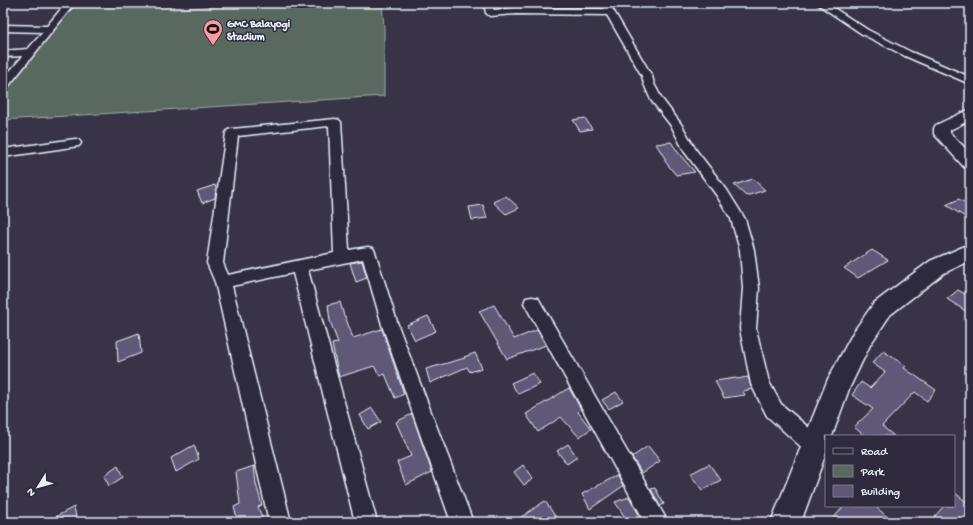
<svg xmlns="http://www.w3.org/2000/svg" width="973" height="525" font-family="'Gochi Hand',sans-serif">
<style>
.green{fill:#5a695f;stroke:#a1adac}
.building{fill:#5f5976;stroke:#e8f1f8}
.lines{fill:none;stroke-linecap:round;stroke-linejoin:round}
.minor-casing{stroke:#e8f1f8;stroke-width:3}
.secondary-casing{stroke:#e8f1f8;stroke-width:3}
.minor{fill:#2f2a3d;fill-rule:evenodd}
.secondary{fill:#2f2a3d;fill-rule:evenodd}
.labels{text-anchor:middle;stroke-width:3;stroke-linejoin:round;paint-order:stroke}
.far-poi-label{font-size:11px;font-weight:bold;fill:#e8f1f8;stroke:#2f2a3d;text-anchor:start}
</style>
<rect width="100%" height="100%" fill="#393348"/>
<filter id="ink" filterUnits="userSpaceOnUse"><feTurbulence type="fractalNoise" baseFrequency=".025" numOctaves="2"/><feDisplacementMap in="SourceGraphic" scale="8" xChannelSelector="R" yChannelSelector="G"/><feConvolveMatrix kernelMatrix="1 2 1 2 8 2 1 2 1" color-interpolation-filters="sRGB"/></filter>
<g filter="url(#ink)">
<!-- green -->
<polygon class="green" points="76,3 176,3 172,9 263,4 382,3 384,28 384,96 3,120 3,92"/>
<!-- building -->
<g class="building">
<polygon points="585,118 592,129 580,131 573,120"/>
<polygon points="671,142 680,155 695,172 676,175 664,160 666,160 656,144"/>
<polygon points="753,179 765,190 746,196 734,185"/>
<polygon points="215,185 216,188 215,198 202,203 197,191"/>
<polygon points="506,196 519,208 506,214 493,202"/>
<polygon points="959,199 970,206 970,220 946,205"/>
<polygon points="483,205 487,218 472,220 469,207"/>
<polygon points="872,250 888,260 858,278 844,268"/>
<polygon points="362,261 367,278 356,282 350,263"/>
<polygon points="958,290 970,297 970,314 947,299"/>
<polygon points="340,302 344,316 345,316 353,338 382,329 404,394 395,398 385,374 380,376 374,366 339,377 332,344 338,343 330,321 328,305"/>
<polygon points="494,305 514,339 537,330 546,345 507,359 479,311"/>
<polygon points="428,316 436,331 415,340 407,325"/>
<polygon points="139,333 141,353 118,362 117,341"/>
<polygon points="883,351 906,366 904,368 936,390 927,401 915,392 882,426 894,436 865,436 854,427 873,409 852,395 861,382 870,388 885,372 872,363"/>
<polygon points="475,353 482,368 470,372 467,367 430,383 426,369 465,358 464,357"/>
<polygon points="533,373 540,384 518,394 511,383"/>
<polygon points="748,377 752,389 743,391 745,395 724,398 715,381 736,378 737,379"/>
<polygon points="569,388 581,409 578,412 591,429 579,437 561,417 538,432 526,414"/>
<polygon points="616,392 623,401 609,409 602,400"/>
<polygon points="372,408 381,422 368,429 360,415"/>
<polygon points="412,414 432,472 406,485 397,462 411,456 396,422"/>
<polygon points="568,444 577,457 567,464 557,451"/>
<polygon points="194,445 199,459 176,472 171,458"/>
<polygon points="648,446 660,461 642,473 632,457"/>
<polygon points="709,464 721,480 702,490 690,474"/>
<polygon points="523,465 533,479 524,485 514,472"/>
<polygon points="118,466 123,477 109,486 104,476"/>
<polygon points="254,466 256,484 262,505 258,507 264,522 238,522 234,507 240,504 236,472"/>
<polygon points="618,475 623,486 590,509 582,494"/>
<polygon points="655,488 664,504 660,506 651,489"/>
<polygon points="954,492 970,505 970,522 940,522 934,517 944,506 954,506"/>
<polygon points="629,497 643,522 628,522 615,502"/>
<polygon points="545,501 559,522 514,522"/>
<polygon points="844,506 875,506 893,522 830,522"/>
<polygon points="74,507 77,522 46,522"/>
</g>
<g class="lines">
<!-- minor casing -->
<g class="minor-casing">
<g id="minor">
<polygon points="66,3 75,3 7,88 3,89 3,79 23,56 3,57 3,51 28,49 43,32 3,31 3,25 47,26"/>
<polygon points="484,3 492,3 494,10 516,8 604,9 601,3 609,3 652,76 654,84 662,99 681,124 696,150 727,190 745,219 754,250 759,288 756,329 769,382 781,404 822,439 825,446 822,453 815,456 808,453 767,416 751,384 740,329 743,288 740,250 731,219 717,196 684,151 672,127 651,100 644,84 642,76 607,15 516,14 490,16 486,13"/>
<polygon points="816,3 826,3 868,30 911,52 970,77 970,84 905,56 862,34"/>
<path d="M 335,119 L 339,120 L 341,122 L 349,250 L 368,247 L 373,248 L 375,252 L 399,328 L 473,522 L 451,522 L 383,328 L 363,259 L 308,270 L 377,522 L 355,522 L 293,273 L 232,286 L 291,522 L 269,522 L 215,282 L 207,263 L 226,133 L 228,130 L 232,129 ZM 329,126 L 334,253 L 228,275 L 223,263 L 238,136 Z"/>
<polygon points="75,139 79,140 81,143 79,146 3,157 3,149"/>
<polygon points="532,297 538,298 668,522 645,522 524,303 526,298"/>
</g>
</g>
<!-- secondary casing -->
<g class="secondary-casing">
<g id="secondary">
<polygon points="970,109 970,120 950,130 950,133 970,153 970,169 964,167 934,134 934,128 936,125"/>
<polygon points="970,244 970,261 944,273 890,315 870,345 849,389 832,436 826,436 826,453 801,522 771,522 828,379 854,331 874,303 930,261"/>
</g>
</g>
<!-- minor -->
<use href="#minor" class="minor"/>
<!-- secondary -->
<use href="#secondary" class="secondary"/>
</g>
</g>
<!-- icons -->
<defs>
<g id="stadium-pin" transform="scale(1)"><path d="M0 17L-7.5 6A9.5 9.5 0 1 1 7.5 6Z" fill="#ff9aa2" stroke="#2f2a3d"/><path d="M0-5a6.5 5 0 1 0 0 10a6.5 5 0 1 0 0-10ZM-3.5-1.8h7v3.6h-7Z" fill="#111"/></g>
</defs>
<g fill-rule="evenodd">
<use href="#stadium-pin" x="213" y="29"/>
</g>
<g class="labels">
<!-- far-poi labels -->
<g class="far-poi-label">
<text x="227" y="27">GMC Balayogi<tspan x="227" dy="13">Stadium</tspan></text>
</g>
</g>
<!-- margin -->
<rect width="973" height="525" fill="none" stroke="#2f2a3d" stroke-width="16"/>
<rect x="8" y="8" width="957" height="509" fill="none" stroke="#e8f1f8" stroke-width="1.5" filter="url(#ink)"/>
<!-- legend -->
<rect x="825" y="435" width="130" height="72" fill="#2f2a3d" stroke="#797a88"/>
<rect x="833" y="448" width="20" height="6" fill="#2f2a3d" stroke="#797a88"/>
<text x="861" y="455" font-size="12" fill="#e8f1f8">Road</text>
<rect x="833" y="465" width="20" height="12" fill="#5a695f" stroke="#797a88"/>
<text x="861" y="475" font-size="12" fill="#e8f1f8">Park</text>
<rect x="833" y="485" width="20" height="12" fill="#5f5976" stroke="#797a88"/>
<text x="861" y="495" font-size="12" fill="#e8f1f8">Building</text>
<!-- north arrow -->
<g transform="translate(38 487) rotate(233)" stroke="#2f2a3d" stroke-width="3" paint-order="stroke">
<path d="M0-3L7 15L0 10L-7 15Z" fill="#e8f1f8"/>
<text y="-6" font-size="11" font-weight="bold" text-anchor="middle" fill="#e8f1f8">N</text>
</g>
</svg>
